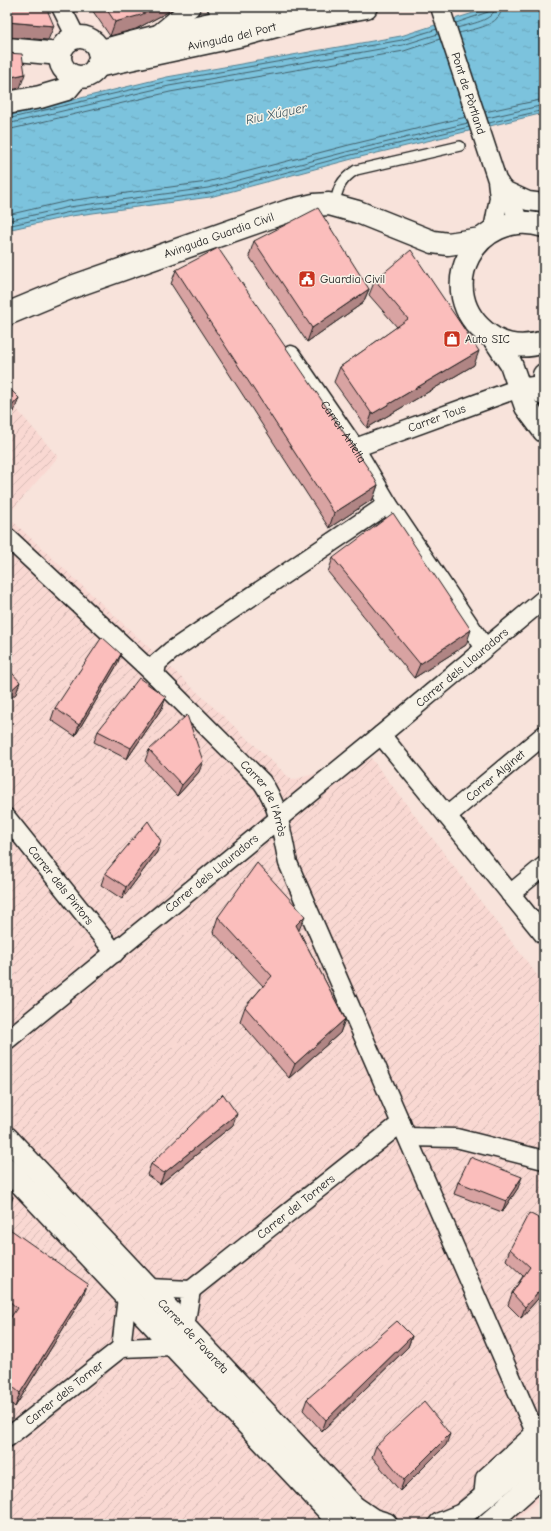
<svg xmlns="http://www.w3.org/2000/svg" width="551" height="1531" font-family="'Comic Neue',sans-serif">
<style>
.industrial{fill:url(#industrial-furrows)}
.water{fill:url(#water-ripples);stroke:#568090}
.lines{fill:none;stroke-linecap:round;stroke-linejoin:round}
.shore{stroke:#425f69;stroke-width:1}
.lane-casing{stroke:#1c1c1c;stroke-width:12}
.street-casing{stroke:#1c1c1c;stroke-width:21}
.secondary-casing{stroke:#1c1c1c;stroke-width:25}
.lane{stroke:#f7f3e8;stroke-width:9}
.street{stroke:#f7f3e8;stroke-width:18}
.secondary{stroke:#f7f3e8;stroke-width:22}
.wall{fill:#d8a3a2;stroke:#1c1c1c}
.shaded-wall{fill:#b08584;stroke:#1c1c1c}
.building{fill:#fbbebc;stroke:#1c1c1c}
.labels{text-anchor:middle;stroke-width:3;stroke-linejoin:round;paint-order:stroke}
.street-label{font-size:12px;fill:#1c1c1c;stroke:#f7f3e8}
.poi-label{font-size:12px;fill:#1c1c1c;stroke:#f7f3e8;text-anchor:start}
.water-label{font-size:13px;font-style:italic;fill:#3e5660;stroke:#f7f3e8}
</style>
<defs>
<pattern id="industrial-furrows" width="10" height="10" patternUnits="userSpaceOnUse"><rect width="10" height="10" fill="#f9d8d2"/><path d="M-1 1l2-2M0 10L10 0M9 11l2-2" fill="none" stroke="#d5b9b4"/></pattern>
<pattern id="water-ripples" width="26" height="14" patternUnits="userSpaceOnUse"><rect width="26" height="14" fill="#7cc3dd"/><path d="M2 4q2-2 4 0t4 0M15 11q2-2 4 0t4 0" fill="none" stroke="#6ba7bd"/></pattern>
</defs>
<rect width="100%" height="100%" fill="#f8e3db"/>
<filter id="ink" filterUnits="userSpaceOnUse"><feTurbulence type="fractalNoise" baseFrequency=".025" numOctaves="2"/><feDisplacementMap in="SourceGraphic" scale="8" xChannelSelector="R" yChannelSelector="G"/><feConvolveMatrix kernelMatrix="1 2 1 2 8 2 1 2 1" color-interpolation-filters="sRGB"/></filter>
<g filter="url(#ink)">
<!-- industrial -->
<polygon class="industrial" points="7,398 58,457 7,516 292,780 371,758 544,984 544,1496 510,1524 7,1524"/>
<!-- water -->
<polygon class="water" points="492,7 544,7 544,113 352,159 210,197 71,216 7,230 7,116 167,77 401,36"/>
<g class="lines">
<!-- shore -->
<g class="shore">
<polyline points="456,23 488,12 490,7"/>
<path d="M 457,28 C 469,24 495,21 495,7"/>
<path d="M 459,33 C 474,29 501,26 502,7"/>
<polyline points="485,112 544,99"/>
<polyline points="487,118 544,105"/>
<polyline points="7,119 168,81 402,40 437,29"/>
<polyline points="489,123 544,110"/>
<polyline points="7,124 169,86 403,45 438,34"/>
<polyline points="7,130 170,92 404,51 440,39"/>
<polyline points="7,215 68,201 207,182 349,145 466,117"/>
<polyline points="7,221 69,207 208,188 350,151 468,123"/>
<polyline points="7,226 70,212 209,193 351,155 469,127"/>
</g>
<!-- lane casing -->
<g class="lane-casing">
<path id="lane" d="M 334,206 C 338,188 340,180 356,170 L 460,146"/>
</g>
<!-- street casing -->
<g class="street-casing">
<g id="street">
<polyline points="61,7 76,37"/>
<polyline points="217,7 228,21"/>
<path id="s1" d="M 440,7 L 497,180 L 499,198 L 493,230"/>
<polyline points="156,36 191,7"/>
<polyline points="499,183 513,206 519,223"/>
<polyline points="504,190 528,201 544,203"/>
<path id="s2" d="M 291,355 L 355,448 L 388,504 L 485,648"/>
<path id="s3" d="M 355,448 L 519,388 L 534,386 L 544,392"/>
<path id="s4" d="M 7,537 L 155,675 L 262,782 C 279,805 282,835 288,863 L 535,1432"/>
<polyline points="155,675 157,663 171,651 388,504"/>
<polyline points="381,735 544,935"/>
<path id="s5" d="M 447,816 L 544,735"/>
<path id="s6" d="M 7,818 L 115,953"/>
<polyline points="510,894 544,866"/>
<path id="s7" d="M 7,1040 L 381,735 L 544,599"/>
<polyline points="408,1137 456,1138 544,1160"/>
<polyline points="148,1288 191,1290 185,1327"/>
<path id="s8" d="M 191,1290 L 401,1123"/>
<polyline points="127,1297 121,1348 174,1346"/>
<path id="s9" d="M 7,1438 L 121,1348"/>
<polyline points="483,1498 485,1478 544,1425"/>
</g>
</g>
<!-- secondary casing -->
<g class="secondary-casing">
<g id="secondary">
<circle cx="80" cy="57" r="20"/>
<polyline points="7,49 60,54"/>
<path d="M 99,52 C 160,33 222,23 282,7"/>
<path id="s10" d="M 97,66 L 247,34 L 302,19 L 366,7"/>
<polyline points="7,103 40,97 67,89 77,77"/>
<path d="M 544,226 C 475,205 430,293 489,335 C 505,347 525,348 544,342"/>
<path id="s11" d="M 7,314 L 72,287 L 288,211 L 314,205 L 329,204 L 358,212 L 433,242 L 448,244 L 481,239"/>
<polyline points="495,340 511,364 526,407 544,431"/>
<polyline points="544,375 544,394"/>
<path id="s12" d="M 7,1138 L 354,1507 L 373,1520 L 386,1524"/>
<polyline points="7,1169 341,1524"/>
<polyline points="440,1524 462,1515 544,1448"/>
<polyline points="488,1524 544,1474"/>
</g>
</g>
<!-- lane -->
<use href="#lane" class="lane"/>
<!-- street -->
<use href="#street" class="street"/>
<!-- secondary -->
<use href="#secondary" class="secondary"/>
</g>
<!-- wall -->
<g class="wall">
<polygon points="90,7 175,7 170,11 136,29 110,36"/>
<polygon points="254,241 369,289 363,303 307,342 249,256"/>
<polygon points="176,270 378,485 373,499 329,528 171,284"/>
<polygon points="375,280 474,365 367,428 334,382 340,367 397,327 369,295"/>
<polygon points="333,558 466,645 414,678 328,572"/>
<polygon points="117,665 75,736 51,720 55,708"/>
<polygon points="166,697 162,708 127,759 94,742 98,731"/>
<polygon points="149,750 199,772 177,796 145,761"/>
<polygon points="157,852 122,899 101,885 105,873"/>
<polygon points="218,917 299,931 345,1019 340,1033 289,1078 240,1021 245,1007 263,986 213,932"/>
<polygon points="233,1125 160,1184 147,1175 151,1164"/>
<polygon points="458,1182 518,1188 502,1212 454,1194"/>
<polygon points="544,1221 544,1292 521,1318 508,1305 512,1293 523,1276 506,1260 510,1249"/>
<polygon points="7,1227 82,1298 15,1407 7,1400 7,1323 9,1319 7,1317"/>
<polygon points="412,1336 408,1347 322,1431 303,1410 307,1399"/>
<polygon points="446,1445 400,1491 372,1457 376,1446"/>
</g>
<!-- shaded-wall -->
<g class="shaded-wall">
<polygon points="156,7 175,7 170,11 136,29 110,36 115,22"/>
<polygon points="7,22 54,26 48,40 7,37"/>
<polygon points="25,74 20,88 7,91 7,78"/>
<polygon points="369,289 363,303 307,342 312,328"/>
<polygon points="479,351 474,365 367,428 372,414"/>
<polygon points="19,398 14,412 7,420 7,411"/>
<polygon points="378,485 373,499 329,528 334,513"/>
<polygon points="471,630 466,645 414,678 420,664"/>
<polygon points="121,654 117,665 75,736 79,725"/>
<polygon points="20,682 16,694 7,701 7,694"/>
<polygon points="166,697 162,708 127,759 131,748"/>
<polygon points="203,761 199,772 177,796 182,785"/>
<polygon points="161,841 157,852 122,899 126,887"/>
<polygon points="305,916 299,930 291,939 296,925"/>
<polygon points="345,1019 340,1033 289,1078 295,1064"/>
<polygon points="237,1114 233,1125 160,1184 164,1173"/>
<polygon points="522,1177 518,1188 502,1212 506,1201"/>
<polygon points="13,1197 8,1211 7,1212 7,1205"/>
<polygon points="88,1284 82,1298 15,1407 20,1393"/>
<polygon points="544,1285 544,1292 521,1318 525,1307"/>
<polygon points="412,1336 408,1347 322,1431 326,1420"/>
<polygon points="450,1434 446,1445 400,1491 404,1480"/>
</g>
<!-- building -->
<g class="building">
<polygon points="7,7 46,7 54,26 7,22"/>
<polygon points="105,7 156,7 141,15 115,22"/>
<polygon points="7,53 22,54 25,74 7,78"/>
<polygon points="318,208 369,289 312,328 254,241"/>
<polygon points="218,248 372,474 378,485 334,513 176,270"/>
<polygon points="411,250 479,351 372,414 340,367 408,319 375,280"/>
<polygon points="7,386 19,398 7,411"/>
<polygon points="393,513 471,630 420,664 333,558"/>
<polygon points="102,637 121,654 79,725 55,708"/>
<polygon points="7,667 20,682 7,694"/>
<polygon points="139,678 166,697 131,748 98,731"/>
<polygon points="187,715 203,761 182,785 149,750"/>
<polygon points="148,821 161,841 126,887 105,873"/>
<polygon points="257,863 305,916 296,925 345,1019 295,1064 245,1007 272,976 218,917"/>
<polygon points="223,1094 237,1114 164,1173 151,1164"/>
<polygon points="470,1157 522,1177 506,1201 458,1182"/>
<polygon points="7,1190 13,1197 7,1205"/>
<polygon points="529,1213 544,1221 544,1285 525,1307 512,1293 530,1267 510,1249"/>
<polygon points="7,1227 88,1284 20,1393 7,1382 7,1323 17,1308 7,1299"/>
<polygon points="397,1321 412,1336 326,1420 307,1399"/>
<polygon points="424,1402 450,1434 404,1480 376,1446"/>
</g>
</g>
<!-- icons -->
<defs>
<g id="civic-square" transform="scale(0.9)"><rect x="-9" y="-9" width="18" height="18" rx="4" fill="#c8321e" stroke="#f7f3e8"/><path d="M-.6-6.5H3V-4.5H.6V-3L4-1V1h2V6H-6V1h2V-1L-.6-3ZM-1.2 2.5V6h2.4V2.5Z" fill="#fff"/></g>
<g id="shop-square" transform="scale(0.9)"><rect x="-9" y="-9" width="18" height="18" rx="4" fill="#c8321e" stroke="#f7f3e8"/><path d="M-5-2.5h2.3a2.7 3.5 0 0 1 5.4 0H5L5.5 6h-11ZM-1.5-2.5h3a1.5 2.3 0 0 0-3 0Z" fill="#fff"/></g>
</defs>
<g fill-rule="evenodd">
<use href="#civic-square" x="307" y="279"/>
<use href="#shop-square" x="452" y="339"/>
</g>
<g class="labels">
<!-- street labels -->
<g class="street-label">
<text dy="4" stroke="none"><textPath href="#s10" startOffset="138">Avinguda del Port</textPath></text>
<text dy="4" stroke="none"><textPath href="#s1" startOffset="91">Pont de Pòrtland</textPath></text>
<text dy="4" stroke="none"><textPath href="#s11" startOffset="226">Avinguda Guardia Civil</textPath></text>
<text dy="4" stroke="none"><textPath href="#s3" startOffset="87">Carrer Tous</textPath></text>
<text dy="4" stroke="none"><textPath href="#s2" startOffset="93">Carrer Antella</textPath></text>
<text dy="4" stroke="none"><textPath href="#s7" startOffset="588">Carrer dels Llauradors</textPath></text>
<text dy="4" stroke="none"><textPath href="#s5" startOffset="63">Carrer Alginet</textPath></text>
<text dy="4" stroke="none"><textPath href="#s4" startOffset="369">Carrer de l'Arròs</textPath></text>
<text dy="4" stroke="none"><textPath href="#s7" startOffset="264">Carrer dels Llauradors</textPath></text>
<text dy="4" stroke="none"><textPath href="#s6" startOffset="86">Carrer dels Pintors</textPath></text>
<text dy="4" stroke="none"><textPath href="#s8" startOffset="134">Carrer del Torners</textPath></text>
<text dy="4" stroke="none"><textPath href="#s12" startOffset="272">Carrer de Favareta</textPath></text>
<text dy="4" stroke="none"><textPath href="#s9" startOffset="73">Carrer dels Torner</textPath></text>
</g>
<!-- poi labels -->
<g class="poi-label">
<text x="320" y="283">Guardia Civil</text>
<text x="465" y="343">Auto SIC</text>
</g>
<!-- water labels -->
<g class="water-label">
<text transform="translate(276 113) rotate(-12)" y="5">Riu Xúquer</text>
</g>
</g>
<!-- margin -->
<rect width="551" height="1531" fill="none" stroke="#f7f3e8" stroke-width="24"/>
<rect x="12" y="12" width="527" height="1507" fill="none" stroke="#1c1c1c" stroke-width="1.5" filter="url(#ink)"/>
</svg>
